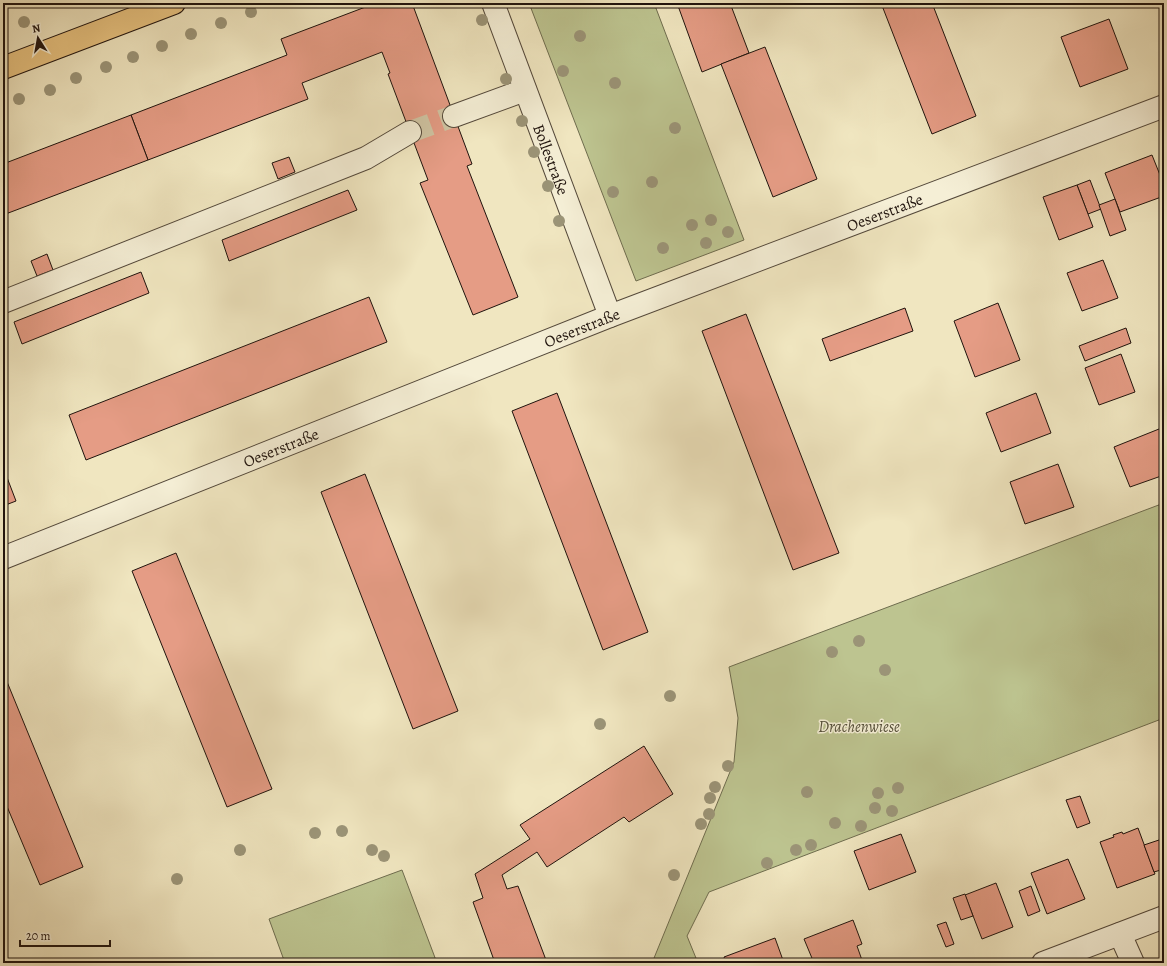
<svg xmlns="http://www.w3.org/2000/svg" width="1167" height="966" font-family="Alegreya,serif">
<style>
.green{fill:#bdc490;stroke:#6e6c4e}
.building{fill:#e59c85;stroke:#1f130d}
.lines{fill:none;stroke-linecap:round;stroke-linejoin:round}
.minor-tunnel{stroke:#d1c6a5;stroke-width:22;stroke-dasharray:22 11;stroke-linecap:butt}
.minor-casing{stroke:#53483a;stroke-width:24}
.major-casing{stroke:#1f130d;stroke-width:24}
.minor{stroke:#f5efd6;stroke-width:22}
.major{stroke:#e8c380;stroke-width:22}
.tree{fill:#9b9477}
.labels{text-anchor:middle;stroke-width:3;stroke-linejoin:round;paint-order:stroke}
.street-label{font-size:16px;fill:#1f130d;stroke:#f5efd6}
.park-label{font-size:16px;font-style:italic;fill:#56513b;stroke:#f5efd6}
</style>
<rect width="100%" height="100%" fill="#f0e6c0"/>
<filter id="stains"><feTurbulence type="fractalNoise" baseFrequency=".005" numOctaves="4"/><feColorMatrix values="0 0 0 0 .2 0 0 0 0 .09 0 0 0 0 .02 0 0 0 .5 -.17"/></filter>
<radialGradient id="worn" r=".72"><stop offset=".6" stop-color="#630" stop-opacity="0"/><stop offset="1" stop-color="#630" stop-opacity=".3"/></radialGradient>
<!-- green -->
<g class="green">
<polygon points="529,3 654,3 744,240 636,281"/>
<polygon points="1164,503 1164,718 709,892 687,936 698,963 652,963 734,762 738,718 729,667"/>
<polygon points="402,870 437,963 285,963 269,919"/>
</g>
<!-- building -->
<g class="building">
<polygon points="376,3 412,3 472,164 467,166 518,297 473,315 420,183 428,180 388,74 390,73 382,52 302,83 308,99 148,160 131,115 287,55 281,39"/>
<polygon points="677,3 730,3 749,53 702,72"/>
<polygon points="881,3 932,3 976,116 932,134"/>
<polygon points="1109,19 1128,69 1080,87 1061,37"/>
<polygon points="765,47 817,179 773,197 721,64"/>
<polygon points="131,115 148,160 3,215 3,164"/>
<polygon points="1152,155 1164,185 1164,196 1120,212 1105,173"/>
<polygon points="289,157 295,172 278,179 272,163"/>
<polygon points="1090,180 1101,209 1088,214 1077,185"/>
<polygon points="1077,185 1093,227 1059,240 1043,197"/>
<polygon points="348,190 357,210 229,261 222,240"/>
<polygon points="1115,199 1126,230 1110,236 1099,205"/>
<polygon points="47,254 53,270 37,276 31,261"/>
<polygon points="1103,260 1118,298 1082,311 1067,273"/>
<polygon points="141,272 149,293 22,344 14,322"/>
<polygon points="369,297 387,342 86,460 69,415"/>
<polygon points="998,303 1020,360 975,377 954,321"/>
<polygon points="905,308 913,331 830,361 822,339"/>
<polygon points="746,314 839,553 793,570 702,331"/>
<polygon points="1126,328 1131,343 1085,361 1079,346"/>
<polygon points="1121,354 1135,392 1099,405 1085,368"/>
<polygon points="557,393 648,632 603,650 512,411"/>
<polygon points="1036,393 1051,433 1001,452 986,413"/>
<polygon points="1164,427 1164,475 1130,487 1114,447"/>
<polygon points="1058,464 1074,507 1025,524 1010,482"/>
<polygon points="3,467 16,501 3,506"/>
<polygon points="365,474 458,711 413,729 321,492"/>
<polygon points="176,553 272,789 227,807 132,571"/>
<polygon points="3,672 83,867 40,885 3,797"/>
<polygon points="644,746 673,794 629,822 624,817 547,867 537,852 502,875 507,889 518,886 546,960 538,963 495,963 473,902 483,898 475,874 530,839 520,825"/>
<polygon points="1080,796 1090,823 1077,828 1066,800"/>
<polygon points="1138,828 1155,874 1117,888 1100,842 1114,837 1113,835 1122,832 1123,834"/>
<polygon points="901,834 916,872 869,890 854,851"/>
<polygon points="1162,839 1164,844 1164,869 1154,872 1144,845"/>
<polygon points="1068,859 1085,899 1047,914 1031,873"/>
<polygon points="996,883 1013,927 982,939 965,895"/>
<polygon points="1031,886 1040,911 1028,916 1019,891"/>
<polygon points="965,894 973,916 961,920 953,898"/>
<polygon points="853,920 862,944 857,946 863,963 814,963 804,939"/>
<polygon points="946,922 954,944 946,947 937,925"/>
<polygon points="775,938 784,963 726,963 724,957"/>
</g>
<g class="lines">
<!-- minor-tunnel -->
<polyline class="minor-tunnel" points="410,132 454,116"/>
<!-- minor casing -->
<g class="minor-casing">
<g id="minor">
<path id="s1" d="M 493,3 L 610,316"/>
<polyline points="454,116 525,90"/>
<polyline points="3,302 366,158 410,132"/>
<path id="s2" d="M 3,558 L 610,316 L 1164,106"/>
<polyline points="1120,934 1133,963"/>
<polyline points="1043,963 1164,917"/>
</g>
</g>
<!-- major casing -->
<g class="major-casing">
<polyline id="major" points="3,68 174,3"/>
</g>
<!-- minor -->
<use href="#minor" class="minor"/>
<!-- major -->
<use href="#major" class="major"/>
</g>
<!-- trees -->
<g class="tree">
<circle cx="251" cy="12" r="6"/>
<circle cx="482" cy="20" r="6"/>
<circle cx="24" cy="22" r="6"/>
<circle cx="221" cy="23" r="6"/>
<circle cx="191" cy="34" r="6"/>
<circle cx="580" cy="36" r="6"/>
<circle cx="162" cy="46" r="6"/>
<circle cx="133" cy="57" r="6"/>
<circle cx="106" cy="67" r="6"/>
<circle cx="563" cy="71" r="6"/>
<circle cx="76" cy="78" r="6"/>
<circle cx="506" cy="79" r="6"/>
<circle cx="615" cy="83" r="6"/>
<circle cx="50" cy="90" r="6"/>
<circle cx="19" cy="99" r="6"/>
<circle cx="522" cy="121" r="6"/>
<circle cx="675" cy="128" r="6"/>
<circle cx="534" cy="152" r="6"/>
<circle cx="652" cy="182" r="6"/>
<circle cx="548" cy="186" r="6"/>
<circle cx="613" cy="192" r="6"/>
<circle cx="711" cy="220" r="6"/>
<circle cx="559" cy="221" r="6"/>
<circle cx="692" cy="225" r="6"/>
<circle cx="728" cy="232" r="6"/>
<circle cx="706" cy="243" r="6"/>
<circle cx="663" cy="248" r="6"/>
<circle cx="859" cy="641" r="6"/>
<circle cx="832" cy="652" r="6"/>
<circle cx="885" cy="670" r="6"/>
<circle cx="670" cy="696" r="6"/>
<circle cx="600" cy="724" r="6"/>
<circle cx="728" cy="766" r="6"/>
<circle cx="715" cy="787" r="6"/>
<circle cx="898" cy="788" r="6"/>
<circle cx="807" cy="792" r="6"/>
<circle cx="878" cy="793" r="6"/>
<circle cx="710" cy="798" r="6"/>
<circle cx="875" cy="808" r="6"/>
<circle cx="892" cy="811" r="6"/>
<circle cx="709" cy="814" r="6"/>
<circle cx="835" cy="823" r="6"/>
<circle cx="701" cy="824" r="6"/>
<circle cx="861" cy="826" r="6"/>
<circle cx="342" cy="831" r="6"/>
<circle cx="315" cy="833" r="6"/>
<circle cx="811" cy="845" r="6"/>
<circle cx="240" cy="850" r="6"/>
<circle cx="372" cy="850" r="6"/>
<circle cx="796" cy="850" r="6"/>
<circle cx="384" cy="856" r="6"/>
<circle cx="767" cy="863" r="6"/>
<circle cx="674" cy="875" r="6"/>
<circle cx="177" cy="879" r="6"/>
</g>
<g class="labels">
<!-- street labels -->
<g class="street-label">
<text dy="6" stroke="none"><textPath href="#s1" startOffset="167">Bollestraße</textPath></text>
<text dy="6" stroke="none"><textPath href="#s2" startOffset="947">Oeserstraße</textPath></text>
<text dy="6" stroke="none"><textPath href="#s2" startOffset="623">Oeserstraße</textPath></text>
<text dy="6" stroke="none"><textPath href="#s2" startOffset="299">Oeserstraße</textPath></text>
</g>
<!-- park labels -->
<g class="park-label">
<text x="859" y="732">Drachenwiese</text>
</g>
</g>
<!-- margin -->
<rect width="1167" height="966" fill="none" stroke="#f0e6c0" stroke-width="16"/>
<rect x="4" y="4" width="1159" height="958" fill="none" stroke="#1f130d" stroke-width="2"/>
<rect x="8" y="8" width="1151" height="950" fill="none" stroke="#1f130d"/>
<!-- north arrow -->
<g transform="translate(38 38) rotate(349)" stroke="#f5efd6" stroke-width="3" paint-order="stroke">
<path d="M0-3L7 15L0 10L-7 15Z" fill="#1f130d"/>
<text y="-6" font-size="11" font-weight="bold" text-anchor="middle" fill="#1f130d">N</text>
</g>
<!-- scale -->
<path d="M20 940v6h90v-6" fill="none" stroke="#1f130d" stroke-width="2"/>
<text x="26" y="940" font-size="12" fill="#1f130d" stroke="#f5efd6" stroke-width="3" paint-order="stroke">20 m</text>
<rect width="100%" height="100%" filter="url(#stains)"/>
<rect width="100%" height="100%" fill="url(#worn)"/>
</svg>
